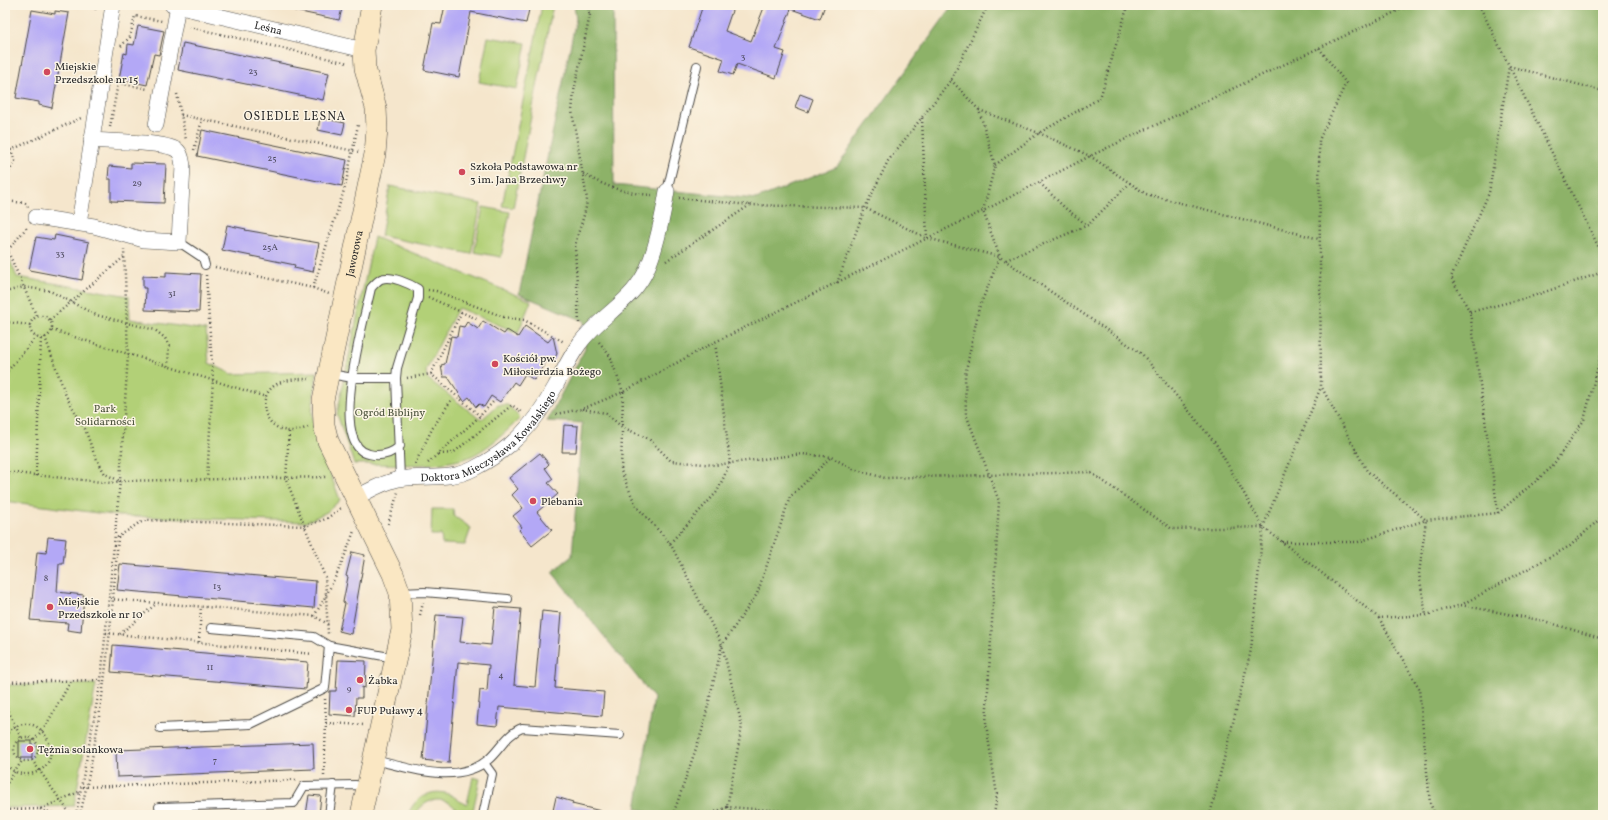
<svg xmlns="http://www.w3.org/2000/svg" width="1608" height="820" font-family="Vollkorn,serif">
<style>
.green{fill:#b2d077;stroke:#6e7e51}
.forest{fill:#8db268;stroke:#5c6e4a}
.building{fill:#b3a8f6}
.lines{fill:none;stroke-linecap:round;stroke-linejoin:round}
.lane-casing{stroke:#494743;stroke-width:10}
.street-casing{stroke:#494743;stroke-width:16}
.secondary-casing{stroke:#494743;stroke-width:22}
.path{stroke:#494743;stroke-width:2.5;stroke-dasharray:1 3;stroke-linecap:butt}
.lane{stroke:#fff;stroke-width:8}
.street{stroke:#fff;stroke-width:15}
.secondary{stroke:#fae7c3;stroke-width:21}
.poi-dot{fill:#d1495b;stroke:#fcf5e5;stroke-width:1.5}
.labels{text-anchor:middle;stroke-width:3;stroke-linejoin:round;paint-order:stroke}
.number-label{font-size:9px;fill:#4d4a5e}
.street-label{font-size:11px;fill:#2b2b2b;stroke:#fcf5e5}
.poi-label{font-size:11px;fill:#2b2b2b;stroke:#fcf5e5;text-anchor:start}
.park-label{font-size:11px;fill:#4d543e;stroke:#fcf5e5}
.neighbourhood-label{font-size:12px;letter-spacing:1px;fill:#2b2b2b;stroke:#fcf5e5}
</style>
<rect width="100%" height="100%" fill="#fcf5e5"/>
<filter id="ink" filterUnits="userSpaceOnUse"><feTurbulence type="fractalNoise" baseFrequency=".025" numOctaves="2"/><feDisplacementMap in="SourceGraphic" scale="8" xChannelSelector="R" yChannelSelector="G"/><feConvolveMatrix kernelMatrix="1 2 1 2 8 2 1 2 1" color-interpolation-filters="sRGB"/></filter>
<filter id="wash" filterUnits="userSpaceOnUse"><feTurbulence type="fractalNoise" baseFrequency=".012" numOctaves="4" result="noise"/><feDisplacementMap in="SourceGraphic" scale="16" xChannelSelector="R" yChannelSelector="G"/><feGaussianBlur stdDeviation="0.9" result="paint"/><feColorMatrix in="noise" values="0 0 0 0 0 0 0 0 0 0 0 0 0 0 0 0 0 1.4 0 .05"/><feComposite in="paint" operator="in"/></filter>
<g filter="url(#wash)">
<rect width="100%" height="100%" fill="#f5e6cc"/>
<!-- green -->
<g class="green">
<polygon points="542,5 553,5 513,208 502,206"/>
<polygon points="488,37 526,43 517,89 479,82"/>
<polygon points="390,186 481,204 471,254 381,236"/>
<polygon points="483,207 510,212 501,257 474,252"/>
<path d="M 374,237 L 531,301 L 518,333 L 458,308 L 426,370 L 427,378 L 481,420 L 498,405 L 508,405 L 520,418 C 508,431 484,452 467,458 C 431,469 391,463 354,464 L 337,414 Z"/>
<polygon points="5,248 17,277 129,296 130,319 206,330 209,363 232,374 317,372 312,411 314,428 340,500 327,512 306,522 121,516 5,501"/>
<polygon points="432,509 453,509 454,516 471,528 465,545 442,544 441,535 431,535"/>
<polygon points="96,684 74,806 5,808 5,685"/>
<path d="M 473,777 L 480,779 L 472,815 L 460,815 C 451,796 428,795 417,812 L 427,815 L 408,815 C 414,797 433,787 451,795 C 457,798 460,803 467,804 Z"/>
</g>
<!-- forest -->
<polygon class="forest" points="574,5 613,5 614,185 756,199 837,167 953,5 1603,5 1603,815 647,815 647,811 636,809 654,698 552,572 572,556 582,423 547,421 585,349 584,321 519,294 576,19"/>
<g id="blocks">
<!-- building -->
<g class="building">
<polygon points="292,5 343,5 339,20 291,10"/>
<polygon points="445,5 530,5 526,23 471,12 459,77 424,70 433,23 441,24"/>
<polygon points="703,5 734,5 725,31 751,41 765,5 825,5 820,19 791,9 776,49 785,52 776,78 737,64 733,75 720,71 724,59 689,47"/>
<polygon points="32,10 55,14 55,11 69,13 52,108 39,105 39,102 16,98"/>
<polygon points="138,26 164,31 159,55 154,54 147,85 119,79 124,53 127,54 128,44 134,45"/>
<polygon points="183,43 329,73 323,100 178,70"/>
<polygon points="800,94 813,99 808,112 795,107"/>
<polygon points="320,118 345,123 342,135 318,130"/>
<polygon points="202,130 347,160 342,186 197,156"/>
<polygon points="131,163 166,164 164,203 111,201 111,179 108,179 109,166 131,168"/>
<polygon points="227,225 246,229 245,230 319,243 313,272 294,268 295,265 222,250"/>
<polygon points="55,235 89,242 82,280 29,270 36,237 54,240"/>
<polygon points="166,272 201,274 199,312 145,310 146,288 143,288 143,276 166,277"/>
<polygon points="483,321 504,334 507,330 518,337 525,326 548,342 553,336 557,354 552,362 548,359 534,380 525,374 518,385 514,382 500,402 491,396 484,407 479,404 476,407 469,397 464,401 448,377 443,377 441,365 445,364 451,336 457,337 459,326 464,327 467,322 478,329"/>
<polygon points="564,425 578,426 576,452 562,452"/>
<polygon points="540,453 549,464 545,468 553,479 548,483 558,494 537,512 552,530 532,546 519,530 522,527 513,516 523,508 512,495 518,489 509,478"/>
<polygon points="48,537 66,539 63,564 59,564 57,592 84,595 81,632 67,630 68,623 30,620 37,552 46,553"/>
<polygon points="352,552 365,555 351,634 339,631 345,603 343,602 348,577 346,576"/>
<polygon points="120,564 316,581 314,608 117,590"/>
<polygon points="495,607 521,609 514,685 535,687 542,611 561,613 555,688 604,692 602,716 499,707 497,726 477,724 480,690 487,691 489,665 458,662 449,763 423,760 436,615 463,617 460,642 491,645"/>
<polygon points="113,645 308,662 306,689 111,672"/>
<polygon points="338,660 366,661 365,688 362,687 362,698 356,698 355,716 329,714 330,691 336,691"/>
<rect x="19" y="741" width="13" height="17"/>
<polygon points="313,743 314,769 117,777 116,750"/>
<polygon points="309,795 321,796 319,815 306,815"/>
<polygon points="556,797 573,802 572,804 601,811 600,815 552,815"/>
</g>
</g>
</g>
<g filter="url(#ink)">
<use href="#blocks" fill-opacity="0" stroke="#494743" stroke-width="1"/>
<g class="lines">
<!-- lane casing -->
<g class="lane-casing">
<g id="lane">
<polyline points="667,191 697,66"/>
<polyline points="179,242 203,258 205,265"/>
<polyline points="330,374 353,378 396,378"/>
<path d="M 400,446 C 391,454 381,457 369,454 C 327,445 365,317 371,288 C 374,285 377,281 381,279 C 391,275 410,284 418,289 L 418,298 L 397,368 L 396,378 L 400,479"/>
<polyline points="401,593 424,592 508,599"/>
<polyline points="211,628 314,637 329,646 395,658"/>
<polyline points="160,728 251,724 325,688 329,646"/>
<path d="M 374,760 C 409,768 458,786 489,759 C 500,749 508,733 522,728 L 620,735"/>
<polyline points="159,807 294,803 304,786 355,785 366,787"/>
<polyline points="329,815 333,785"/>
<polyline points="483,815 492,774 484,763"/>
</g>
</g>
<!-- street casing -->
<g class="street-casing">
<g id="street">
<path id="s1" d="M 172,5 L 364,50"/>
<polyline points="156,125 178,6"/>
<path d="M 36,217 L 94,226 L 144,240 L 179,242 L 183,166 C 182,161 182,155 178,151 C 168,141 108,142 91,140"/>
<polyline points="79,223 113,5"/>
<path id="s2" d="M 355,498 C 369,491 383,482 399,479 C 424,475 450,481 473,469 C 512,449 534,425 555,387 C 563,372 570,356 580,343 C 599,317 629,303 644,275 C 656,253 663,215 667,191"/>
</g>
</g>
<!-- secondary casing -->
<g class="secondary-casing">
<g id="secondary">
<path id="s3" d="M 361,815 L 402,630 L 400,593 L 393,574 L 328,441 L 324,425 L 323,400 L 375,154 L 377,129 L 376,108 L 365,68 L 364,50 L 372,5"/>
</g>
</g>
<!-- path -->
<g class="path">
<polyline points="94,5 97,12"/>
<polyline points="588,5 589,16"/>
<polyline points="1479,5 1603,256"/>
<polyline points="189,27 348,63"/>
<polyline points="121,46 130,37 135,16 162,21"/>
<polyline points="1319,48 1346,83 1319,140 1321,386 1367,471 1426,520 1419,574 1426,615"/>
<polyline points="951,80 979,110 995,165 983,211 1000,257 979,308 965,375 966,414 999,501 986,724 997,795 994,815"/>
<polyline points="114,82 148,89"/>
<polyline points="177,94 186,140"/>
<polyline points="979,110 1039,133 1090,156 1146,194 1319,239"/>
<polyline points="181,115 359,152"/>
<polyline points="922,118 927,238"/>
<polyline points="110,127 118,83"/>
<polyline points="194,150 202,120"/>
<polyline points="5,152 11,150"/>
<polyline points="995,165 1039,133 1100,98 1128,5"/>
<path d="M 583,174 C 607,187 624,193 652,195"/>
<polyline points="5,179 15,161 11,150 81,118"/>
<polyline points="1040,183 1065,208 1087,225"/>
<polyline points="679,198 750,205 865,208 927,238 1000,257 1142,354 1216,444 1263,527 1251,650 1210,815"/>
<polyline points="5,201 25,203 28,207"/>
<polyline points="5,245 37,317"/>
<polyline points="8,250 28,226"/>
<polyline points="1006,260 1088,225 1130,183"/>
<polyline points="666,261 750,205"/>
<polyline points="215,267 313,288 329,294"/>
<polyline points="206,275 213,379 207,479"/>
<polyline points="837,283 865,208 888,161 951,80 988,5"/>
<polyline points="313,288 345,187 358,125"/>
<polyline points="428,290 436,291 504,317 524,320 564,342"/>
<polyline points="5,292 24,287 50,291 96,315 155,330 165,338 169,346 168,366"/>
<polyline points="428,297 479,320"/>
<polyline points="1470,312 1530,297 1603,272"/>
<circle cx="41" cy="327" r="11"/>
<polyline points="50,320 124,257"/>
<polyline points="5,322 30,325"/>
<path d="M 579,323 L 575,248 C 577,231 586,216 587,199 L 572,111 L 574,91 L 592,5"/>
<polyline points="52,330 266,397"/>
<polyline points="45,337 66,396 85,429 94,454 105,474 120,481"/>
<polyline points="599,342 610,356 623,392 621,471 636,506 670,543 722,645 742,726 727,807 728,815"/>
<polyline points="5,374 36,337"/>
<polyline points="431,374 462,311"/>
<polyline points="407,378 431,374 480,416"/>
<polyline points="582,409 606,413 622,427 649,439 671,461 715,465 802,454 831,457 853,469 885,478 1090,472 1172,529 1263,527 1379,618 1426,615 1461,605 1570,546 1603,516"/>
<polyline points="556,414 582,409 623,392 715,342 983,211 1090,156 1410,5"/>
<path d="M 308,427 C 268,445 249,397 279,383 C 289,379 300,379 310,379"/>
<polyline points="289,432 286,479 325,577 328,634"/>
<polyline points="439,454 453,453 512,405 522,413"/>
<polyline points="428,463 480,416 493,402"/>
<polyline points="415,464 432,429 452,399"/>
<polyline points="5,472 112,483 120,481 328,477"/>
<polyline points="36,476 41,338"/>
<polyline points="1498,513 1470,312 1451,277 1489,193 1509,66 1603,91"/>
<polyline points="388,524 398,492"/>
<polyline points="1263,527 1321,387"/>
<polyline points="1282,542 1358,542 1426,520 1498,513 1551,468 1584,420 1603,347"/>
<polyline points="670,543 717,492 730,463 715,342"/>
<polyline points="110,599 314,616 328,624"/>
<polyline points="1461,605 1544,621 1603,639"/>
<polyline points="420,615 423,603"/>
<path d="M 314,616 C 331,589 343,562 354,531"/>
<polyline points="1379,618 1419,688 1430,803 1435,815"/>
<polyline points="106,633 313,654"/>
<polyline points="120,634 156,604"/>
<polyline points="199,642 201,607"/>
<polyline points="5,682 101,680"/>
<polyline points="325,699 326,723"/>
<polyline points="5,704 21,738"/>
<path d="M 5,736 C 38,696 75,767 29,774 C 19,775 11,771 5,763"/>
<circle cx="26" cy="749" r="12"/>
<polyline points="34,740 45,727 71,681"/>
<polyline points="51,749 90,749"/>
<polyline points="32,760 71,815"/>
<polyline points="324,775 326,723 365,725"/>
<polyline points="5,786 22,761"/>
<polyline points="83,787 296,780"/>
<polyline points="727,807 735,815"/>
<polyline points="40,809 58,815"/>
<polyline points="5,810 40,809 81,791"/>
<polyline points="76,815 101,680 120,481 128,354 124,249"/>
<path d="M 80,815 C 102,723 111,631 118,537 L 139,523 L 148,520 L 305,526 L 326,519 L 341,508"/>
<polyline points="673,815 702,731 722,645 757,594 790,497 831,457"/>
<polyline points="708,815 727,807 785,811 805,815"/>
</g>
<!-- lane -->
<use href="#lane" class="lane"/>
<!-- street -->
<use href="#street" class="street"/>
<!-- secondary -->
<use href="#secondary" class="secondary"/>
</g>
</g>
<!-- markers -->
<g class="poi-dot">
<circle cx="47" cy="72" r="4"/>
<circle cx="462" cy="172" r="4"/>
<circle cx="495" cy="364" r="4"/>
<circle cx="533" cy="501" r="4"/>
<circle cx="50" cy="607" r="4"/>
<circle cx="360" cy="680" r="4"/>
<circle cx="349" cy="710" r="4"/>
<circle cx="30" cy="749" r="4"/>
</g>
<g class="labels">
<!-- number labels -->
<g class="number-label">
<text x="743" y="59">3</text>
<text x="253" y="74">23</text>
<text x="272" y="161">25</text>
<text x="137" y="186">29</text>
<text x="270" y="250">25A</text>
<text x="60" y="256">33</text>
<text x="172" y="296">31</text>
<text x="46" y="581">8</text>
<text x="217" y="589">13</text>
<text x="210" y="670">11</text>
<text x="501" y="678">4</text>
<text x="349" y="692">9</text>
<text x="215" y="763">7</text>
</g>
<!-- street labels -->
<g class="street-label">
<text dy="4" stroke="none"><textPath href="#s1" startOffset="99">Leśna</textPath></text>
<text dy="4" stroke="none"><textPath href="#s3" startOffset="586">Jaworowa</textPath></text>
<text dy="4" stroke="none"><textPath href="#s2" startOffset="153">Doktora Mieczysława Kowalskiego</textPath></text>
</g>
<!-- poi labels -->
<g class="poi-label">
<text x="55" y="70">Miejskie<tspan x="55" dy="13">Przedszkole nr 15</tspan></text>
<text x="470" y="170">Szkoła Podstawowa nr<tspan x="470" dy="13">3 im. Jana Brzechwy</tspan></text>
<text x="503" y="362">Kościół pw.<tspan x="503" dy="13">Miłosierdzia Bożego</tspan></text>
<text x="541" y="505">Plebania</text>
<text x="58" y="605">Miejskie<tspan x="58" dy="13">Przedszkole nr 10</tspan></text>
<text x="368" y="684">Żabka</text>
<text x="357" y="714">FUP Puławy 4</text>
<text x="38" y="753">Tężnia solankowa</text>
</g>
<!-- park labels -->
<g class="park-label">
<text x="105" y="412">Park<tspan x="105" dy="13">Solidarności</tspan></text>
<text x="390" y="416">Ogród Biblijny</text>
</g>
<!-- neighbourhood labels -->
<g class="neighbourhood-label">
<text x="295" y="120">OSIEDLE LESNA</text>
</g>
</g>
<!-- margin -->
<rect width="1608" height="820" fill="none" stroke="#fcf5e5" stroke-width="20"/>
</svg>
